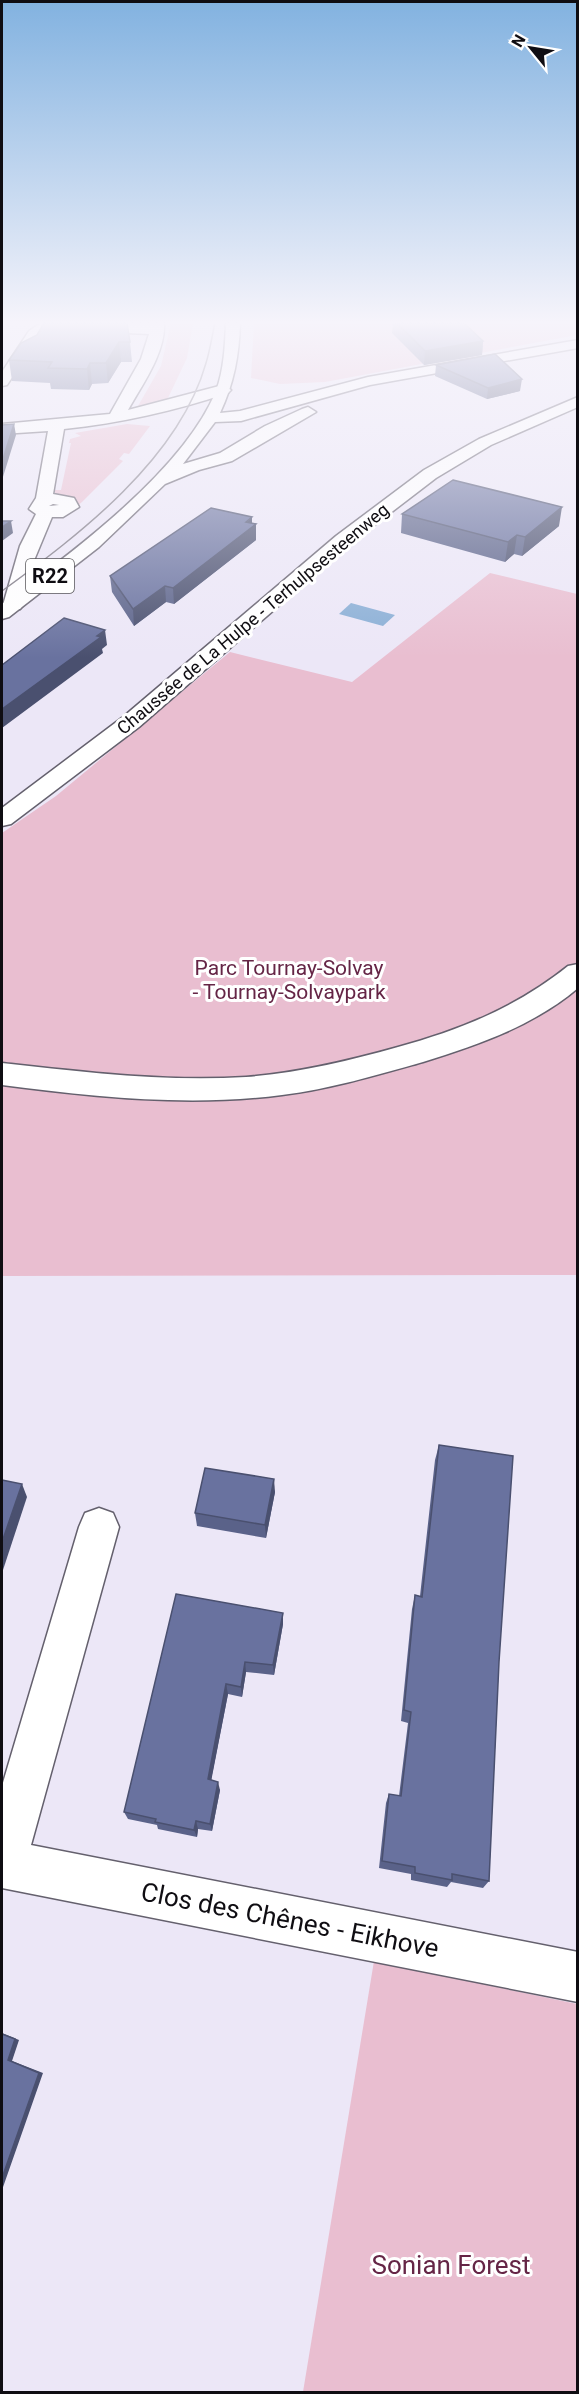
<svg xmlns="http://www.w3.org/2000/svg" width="579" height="2394" font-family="Roboto,sans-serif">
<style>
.green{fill:#e9bed0}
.water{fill:#89aed5}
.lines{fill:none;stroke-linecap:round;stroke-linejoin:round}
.minor-casing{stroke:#64606d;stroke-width:3}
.major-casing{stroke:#64606d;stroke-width:3}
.minor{fill:#fff;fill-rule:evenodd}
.major{fill:#fff;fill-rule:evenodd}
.tram{stroke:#7a7681;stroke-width:1.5}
.wall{fill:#5a6289}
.shaded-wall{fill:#4a506f}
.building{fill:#69729f;stroke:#4a506f;stroke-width:1.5}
.labels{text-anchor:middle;stroke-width:6;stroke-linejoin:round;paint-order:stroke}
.far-street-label{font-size:18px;fill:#0f0d12;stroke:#fff}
.shield{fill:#fff;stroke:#575659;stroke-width:1.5}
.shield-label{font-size:20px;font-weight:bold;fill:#0f0d12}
.park-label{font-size:21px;fill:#652546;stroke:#fff}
.near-street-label{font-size:26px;fill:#0f0d12;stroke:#fff}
.near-park-label{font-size:26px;fill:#652546;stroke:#fff}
</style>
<rect width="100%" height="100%" fill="#ece7f7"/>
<!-- green -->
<g class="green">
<polygon points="171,323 193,323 187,358 167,400 138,406 161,366"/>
<polygon points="254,323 577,323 577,335 325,382 280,384 251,378"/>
<polygon points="127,424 150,426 129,454 124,453 119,459 123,461 82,502 75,508 69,498 55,493 55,490 61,490 71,443 69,443 70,439 81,436 75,433"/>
<polygon points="490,573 577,594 577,1275 2,1276 2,833 56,796 230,652 352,682"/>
<polygon points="374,1961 577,2004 577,2392 303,2392"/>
</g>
<!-- water -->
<polygon class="water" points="351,603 395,615 383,626 339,614"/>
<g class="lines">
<!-- minor casing -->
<g class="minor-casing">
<g id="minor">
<polygon points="41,323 58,323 39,337 7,385 2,386 2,372 29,331"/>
<path d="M 81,323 L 164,323 C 166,352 142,385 128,410 L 223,385 L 231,390 L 228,393 C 174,411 121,423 64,429 L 53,494 L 74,498 L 79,507 L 63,517 L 52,517 L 35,558 L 23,605 L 20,609 L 6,609 L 3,605 L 20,546 L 36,514 L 29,509 L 36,498 L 48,431 L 2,434 L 2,424 L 110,414 L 141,359 L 149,334 L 82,331 L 75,327 ZM 53,504 L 59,505 L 49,506 Z"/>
<polygon points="578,397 578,407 491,445 436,478 350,544 139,727 11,824 2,826 2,808 123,717 336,536 424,470 479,439"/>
<path d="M 578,964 L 578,988 C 533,1026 478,1045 423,1062 C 377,1075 330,1089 282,1095 C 189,1107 94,1097 2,1085 L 2,1063 C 83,1072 165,1082 246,1077 C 298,1073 348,1061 398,1047 C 460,1030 517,1007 568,966 Z"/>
<polygon points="99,1508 113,1513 119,1527 31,1845 578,1952 578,2002 2,1888 2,1786 79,1527 85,1513"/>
</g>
</g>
<!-- major casing -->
<g class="major-casing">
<path id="major" d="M 226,323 L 240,323 C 239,356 234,383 220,413 L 240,411 L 368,377 L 578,340 L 578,348 L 370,385 L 241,421 L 215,422 L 183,464 L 220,453 L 265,426 L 302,409 L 308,407 L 316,412 L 232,461 L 199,470 L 165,484 L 99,547 L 9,617 L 2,619 L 2,604 C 71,554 184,470 216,391 C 224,370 225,345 226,323 Z"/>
</g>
<!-- minor -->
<use href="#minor" class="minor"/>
<!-- major -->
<use href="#major" class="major"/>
<!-- tram -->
<path class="tram" d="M 2,591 C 79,535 179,459 206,363 C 210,350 212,336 215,323"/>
</g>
<!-- wall -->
<g class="wall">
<polygon points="393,323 464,323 483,341 482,355 424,365 392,333"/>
<polygon points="130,342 132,362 121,362 108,383 92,384 89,390 51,389 50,383 12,381 9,360 21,343"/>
<polygon points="436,365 520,391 487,399 435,376"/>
<polygon points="402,514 559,526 522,556 514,554 505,562 401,533"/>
<polygon points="252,523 256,524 256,540 174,604 166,602 134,626 112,592 110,576"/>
<polygon points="439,1445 499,1662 489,1881 483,1888 451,1882 447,1887 411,1880 411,1874 379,1868 386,1803 389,1794 399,1796 408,1723 401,1721 412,1609 415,1595 420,1596 435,1460"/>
<polygon points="275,1492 266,1538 197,1526 195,1513"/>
<polygon points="283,1613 283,1624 274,1675 246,1672 242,1697 228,1694 211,1780 220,1790 212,1831 198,1829 197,1837 158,1829 157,1825 128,1819 124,1812"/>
</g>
<!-- shaded-wall -->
<g class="shaded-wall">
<polygon points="483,341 482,355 424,365 425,351"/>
<polygon points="119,342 121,362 108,383 106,363"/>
<polygon points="90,363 92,384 89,390 87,369"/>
<polygon points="522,379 520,391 487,399 488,388"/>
<polygon points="14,424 16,435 2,480 2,462"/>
<polygon points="562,507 559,526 522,556 525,537"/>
<polygon points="252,517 252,527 256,524 256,540 174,604 173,588"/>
<polygon points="11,521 13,533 2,541 2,527"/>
<polygon points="517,535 514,554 505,562 508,542"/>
<polygon points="165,586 166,602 134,626 133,609"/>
<polygon points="105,630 107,645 102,649 103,653 2,728 2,709"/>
<polygon points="274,1479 275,1492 266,1538 265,1525"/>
<polygon points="22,1484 27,1497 2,1573 2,1542"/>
<polygon points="283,1613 283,1624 274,1675 273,1665"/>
<polygon points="245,1662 246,1672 242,1697 241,1687"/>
<polygon points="226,1684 228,1694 210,1787 208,1779"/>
<polygon points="218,1782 220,1790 212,1831 210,1824"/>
<polygon points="196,1821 198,1829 197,1837 194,1830"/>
<polygon points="2,2033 19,2040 12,2061 43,2073 2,2190"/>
</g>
<!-- building -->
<g class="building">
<polygon points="44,323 127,323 130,342 119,342 106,363 90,363 87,369 48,368 52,362 9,360 21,343 37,335"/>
<polygon points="397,323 464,323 483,341 425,351"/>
<polygon points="495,354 522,379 488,388 436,365"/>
<polygon points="14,424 2,462 2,425"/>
<polygon points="453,480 562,507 525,537 517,535 508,542 402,514"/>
<polygon points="211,508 252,517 246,522 256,524 173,588 165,586 133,609 110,576"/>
<polygon points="2,521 11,521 2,527"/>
<polygon points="64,618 105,630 97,636 101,637 2,709 2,665"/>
<polygon points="439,1445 513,1456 499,1662 489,1881 452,1874 452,1880 415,1873 415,1867 382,1861 389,1794 401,1796 411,1712 404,1710 415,1595 422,1597"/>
<polygon points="205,1468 274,1479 265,1525 195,1513"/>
<polygon points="2,1480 22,1484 2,1542"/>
<polygon points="176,1594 283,1613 273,1665 245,1662 241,1687 226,1684 208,1779 218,1782 210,1824 196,1821 194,1830 155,1822 156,1819 124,1812"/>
<polygon points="2,2034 15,2039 8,2060 39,2073 2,2178"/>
</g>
<!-- sky -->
<linearGradient id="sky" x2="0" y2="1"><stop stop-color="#82b2e0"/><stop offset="0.49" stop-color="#f6f4fb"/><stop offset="1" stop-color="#f6f4fb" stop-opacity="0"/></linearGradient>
<rect width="579" height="658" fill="url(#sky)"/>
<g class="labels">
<!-- far-street labels -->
<g class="far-street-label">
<text transform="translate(253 619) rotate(-40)" y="6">Chaussée de La Hulpe - Terhulpsesteenweg</text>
</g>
<!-- shield labels -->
<rect class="shield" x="26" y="559" width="48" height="34" rx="4.5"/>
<g class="shield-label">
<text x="50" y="583">R22</text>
</g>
<!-- park labels -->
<g class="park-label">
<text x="289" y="975">Parc Tournay-Solvay<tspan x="289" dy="24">- Tournay-Solvaypark</tspan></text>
</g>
<!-- near-street labels -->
<g class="near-street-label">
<text transform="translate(290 1920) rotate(11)" y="9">Clos des Chênes - Eikhove</text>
</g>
<!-- near-park labels -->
<g class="near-park-label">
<text x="451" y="2274">Sonian Forest</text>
</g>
</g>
<!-- border -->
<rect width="579" height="2394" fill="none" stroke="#0f0d12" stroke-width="6"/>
<!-- north arrow -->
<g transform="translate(531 48) rotate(300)" stroke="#ffffff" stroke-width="4.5" paint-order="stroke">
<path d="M0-4.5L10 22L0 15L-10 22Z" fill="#0f0d12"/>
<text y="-9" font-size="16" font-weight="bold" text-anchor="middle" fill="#0f0d12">N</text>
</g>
</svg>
